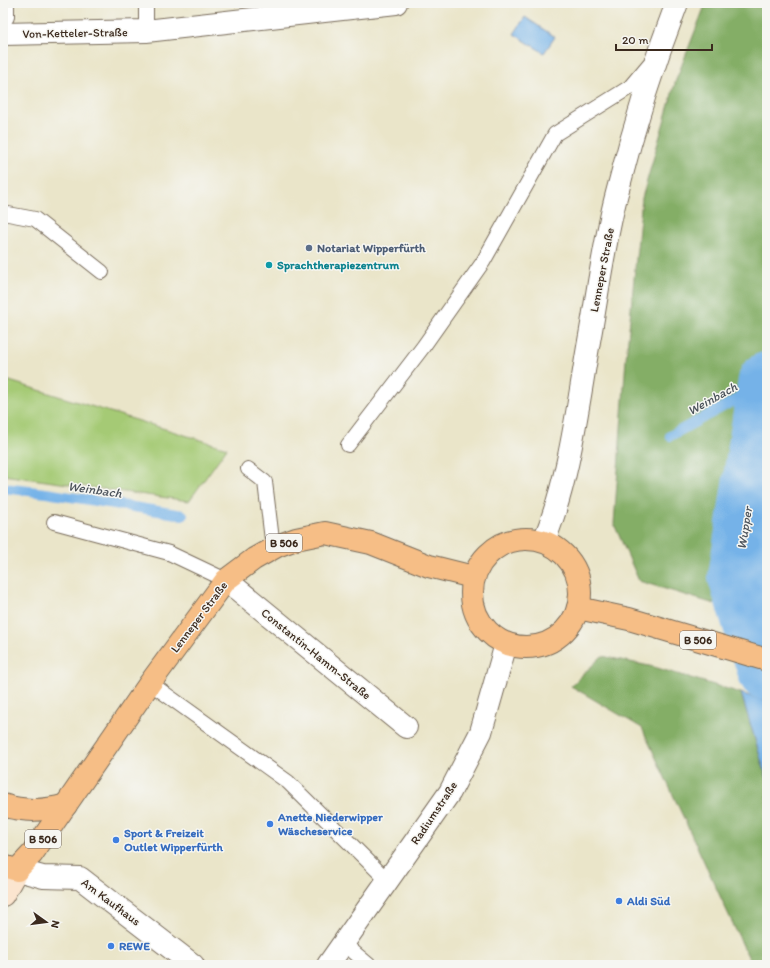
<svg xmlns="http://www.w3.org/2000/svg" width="770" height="968" font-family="Itim,sans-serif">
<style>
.green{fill:#a5ca75;stroke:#707a4a}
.forest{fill:#84ae66;stroke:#606c42}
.water{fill:#75b2e8;stroke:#586e83}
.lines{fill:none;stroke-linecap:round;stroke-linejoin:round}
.stream{stroke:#75b2e8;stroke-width:10}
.river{stroke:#75b2e8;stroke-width:58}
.lane-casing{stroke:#786b5a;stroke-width:16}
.street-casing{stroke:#786b5a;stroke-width:24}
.secondary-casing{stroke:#786b5a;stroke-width:24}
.primary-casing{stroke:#786b5a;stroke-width:24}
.lane{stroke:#fff;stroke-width:14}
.street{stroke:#fff;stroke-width:22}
.secondary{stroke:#fbe5cf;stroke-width:22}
.primary{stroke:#f6be86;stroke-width:22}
.service-dot{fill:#5c6f8a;stroke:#f6f6f2;stroke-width:1.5}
.culture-dot{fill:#0f9aa8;stroke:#f6f6f2;stroke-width:1.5}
.shop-dot{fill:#3f7fe0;stroke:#f6f6f2;stroke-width:1.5}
.labels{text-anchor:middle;stroke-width:3;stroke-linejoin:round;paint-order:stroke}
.shield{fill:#f6f6f2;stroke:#73675e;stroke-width:1}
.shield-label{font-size:11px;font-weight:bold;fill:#3b2a1e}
.street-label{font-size:12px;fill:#3b2a1e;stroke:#f6f6f2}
.service-label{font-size:12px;font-weight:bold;fill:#4e5e75;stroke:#f6f6f2;text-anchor:start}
.culture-label{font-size:12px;font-weight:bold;fill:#0d838f;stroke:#f6f6f2;text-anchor:start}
.shop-label{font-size:12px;font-weight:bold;fill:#366cbe;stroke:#f6f6f2;text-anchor:start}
.water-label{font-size:13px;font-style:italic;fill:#4c535b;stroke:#f6f6f2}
</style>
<rect width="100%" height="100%" fill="#f6f6f2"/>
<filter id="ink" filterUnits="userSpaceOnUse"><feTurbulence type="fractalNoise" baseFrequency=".025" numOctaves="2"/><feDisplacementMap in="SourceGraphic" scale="8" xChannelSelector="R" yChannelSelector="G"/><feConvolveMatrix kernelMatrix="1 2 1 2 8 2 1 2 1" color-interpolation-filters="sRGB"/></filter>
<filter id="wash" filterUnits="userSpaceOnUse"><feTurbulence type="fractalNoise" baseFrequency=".012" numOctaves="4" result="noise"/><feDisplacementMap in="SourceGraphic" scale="16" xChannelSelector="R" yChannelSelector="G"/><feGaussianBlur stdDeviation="0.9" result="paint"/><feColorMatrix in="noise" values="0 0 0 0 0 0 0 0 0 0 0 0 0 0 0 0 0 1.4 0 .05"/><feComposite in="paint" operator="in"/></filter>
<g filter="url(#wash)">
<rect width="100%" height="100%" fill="#eae5c9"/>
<!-- green -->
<polygon class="green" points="3,379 227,448 189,501 3,475"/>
<!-- forest -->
<g class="forest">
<polygon points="706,3 767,3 767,620 639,581 614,524 626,359 642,198 676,80"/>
<polygon points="602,656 654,667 741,693 767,779 767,965 752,965 642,728 571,686"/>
</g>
<!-- water -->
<g class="water">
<polygon points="525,17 555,37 544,53 514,34"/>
<polygon points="741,693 767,702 767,779"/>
</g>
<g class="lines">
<!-- stream -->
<g class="stream">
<polyline points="670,436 766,383"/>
<polyline points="3,488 46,493 183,515"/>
</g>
<!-- river -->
<polyline class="river" points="767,381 737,577 767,672"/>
</g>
</g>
<g filter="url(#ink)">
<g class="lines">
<!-- lane casing -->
<g class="lane-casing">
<g id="lane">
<polyline points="146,31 146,3"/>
<polyline points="3,213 35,219 102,272"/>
<polyline points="348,445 423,347 483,262 555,134 630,87 651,62"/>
<polyline points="248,469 265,482 273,548"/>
<polyline points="54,522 169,553 226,580"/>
<polyline points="150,683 288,782 387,880"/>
<polyline points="343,943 369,965"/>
</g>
</g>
<!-- street casing -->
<g class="street-casing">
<g id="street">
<polyline points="3,16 3,3"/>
<polyline points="3,34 146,31 396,3"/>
<path d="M 544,541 C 571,474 578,401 591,330 C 599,284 605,238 617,193 C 633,129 653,65 677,3"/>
<polyline points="226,580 406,727"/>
<polyline points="17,870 43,877 80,878 193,965"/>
<polyline points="328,965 450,792 481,732 506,644"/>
</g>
</g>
<!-- secondary casing -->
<g class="secondary-casing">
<polyline id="secondary" points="3,895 17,870"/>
</g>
<!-- primary casing -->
<g class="primary-casing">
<g id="primary">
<circle cx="526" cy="593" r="54"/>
<polyline points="578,608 629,619 767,660"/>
<path d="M 3,805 C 25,812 44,811 66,805"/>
<polyline points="3,866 17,870 32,854 150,683 226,580 254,559 277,546 296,539 325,533 371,543 429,566 473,577"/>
</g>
</g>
<!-- lane -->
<use href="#lane" class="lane"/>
<!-- street -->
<use href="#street" class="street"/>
<!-- secondary -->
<use href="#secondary" class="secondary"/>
<!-- primary -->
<use href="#primary" class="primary"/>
</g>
</g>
<!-- markers -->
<circle class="service-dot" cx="309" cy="248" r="4"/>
<circle class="culture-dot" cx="269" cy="265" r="4"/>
<g class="shop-dot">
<circle cx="270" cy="824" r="4"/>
<circle cx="116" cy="840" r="4"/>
<circle cx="619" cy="901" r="4"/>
<circle cx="111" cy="946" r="4"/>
</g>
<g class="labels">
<!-- shield labels -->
<g class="shield">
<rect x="266" y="534" width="36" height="18" rx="3"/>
<rect x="680" y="631" width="36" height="18" rx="3"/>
<rect x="25" y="830" width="36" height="18" rx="3"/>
</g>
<g class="shield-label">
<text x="284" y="547">B 506</text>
<text x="698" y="644">B 506</text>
<text x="43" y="843">B 506</text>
</g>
<!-- street labels -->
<g class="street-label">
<text transform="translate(75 33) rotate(-1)" y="4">Von-Ketteler-Straße</text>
<text transform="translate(602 270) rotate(-79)" y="4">Lenneper Straße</text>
<text transform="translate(199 617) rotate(-53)" y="4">Lenneper Straße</text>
<text transform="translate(316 654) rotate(39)" y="4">Constantin-Hamm-Straße</text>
<text transform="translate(434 813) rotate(-56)" y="4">Radiumstraße</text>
<text transform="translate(111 902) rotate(37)" y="4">Am Kaufhaus</text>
</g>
<!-- service labels -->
<g class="service-label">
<text x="317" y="252">Notariat Wipperfürth</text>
</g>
<!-- culture labels -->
<g class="culture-label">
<text x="277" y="269">Sprachtherapiezentrum</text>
</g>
<!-- shop labels -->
<g class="shop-label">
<text x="278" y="821">Anette Niederwipper<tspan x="278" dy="14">Wäscheservice</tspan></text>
<text x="124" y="837">Sport &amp; Freizeit<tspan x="124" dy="14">Outlet Wipperfürth</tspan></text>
<text x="627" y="905">Aldi Süd</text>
<text x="119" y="950">REWE</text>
</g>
<!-- water labels -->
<g class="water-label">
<text transform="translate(712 398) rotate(-29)" y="5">Weinbach</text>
<text transform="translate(95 489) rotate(8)" y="5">Weinbach</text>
<text transform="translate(744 528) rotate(-81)" y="5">Wupper</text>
</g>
</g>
<!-- margin -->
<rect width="770" height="968" fill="none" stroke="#f6f6f2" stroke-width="16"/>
<!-- north arrow -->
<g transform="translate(46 922) rotate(104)" stroke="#f6f6f2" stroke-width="3" paint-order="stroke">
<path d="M0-3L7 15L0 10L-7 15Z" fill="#3b2a1e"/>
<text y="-6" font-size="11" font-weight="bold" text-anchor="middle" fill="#3b2a1e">N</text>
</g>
<!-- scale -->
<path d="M616 44v6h96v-6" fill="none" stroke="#3b2a1e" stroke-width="2"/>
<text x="622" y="44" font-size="12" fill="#3b2a1e" stroke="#f6f6f2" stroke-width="3" paint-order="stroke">20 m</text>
</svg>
